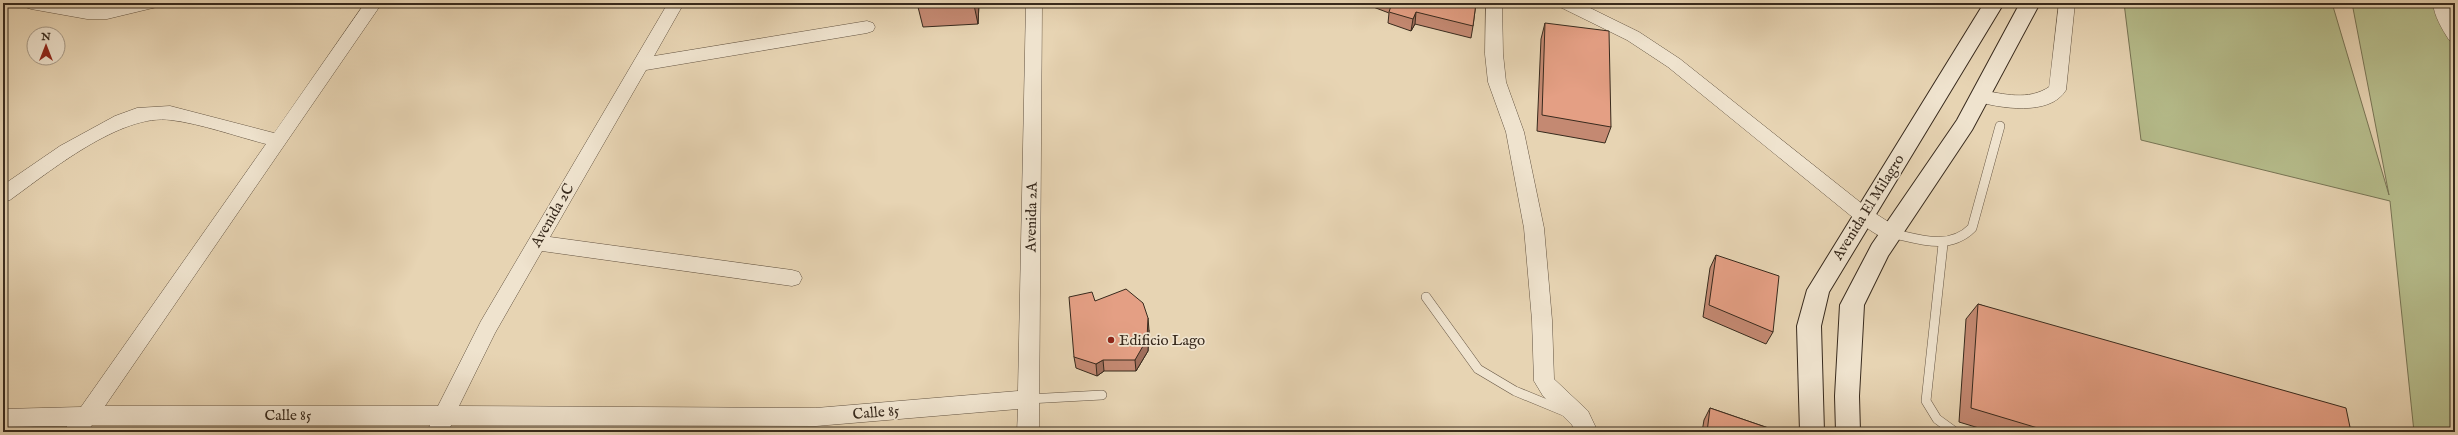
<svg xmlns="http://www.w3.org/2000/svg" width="2458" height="435" font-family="'IM FELL English',serif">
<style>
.green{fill:#b6bd8c;stroke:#777454}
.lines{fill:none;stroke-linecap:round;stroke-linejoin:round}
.lane-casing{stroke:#645442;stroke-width:10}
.street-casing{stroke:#645442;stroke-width:1}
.secondary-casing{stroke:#382a1d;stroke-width:2}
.lane{stroke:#efe3ce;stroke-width:9}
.street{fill:#efe3ce;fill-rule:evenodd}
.secondary{fill:#efe3ce;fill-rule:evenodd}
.wall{fill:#c48972;stroke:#382a1d}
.shaded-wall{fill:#a06f5c;stroke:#382a1d}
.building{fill:#e49f84;stroke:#382a1d}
.poi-dot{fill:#8f2418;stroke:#efe3ce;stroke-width:1.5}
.labels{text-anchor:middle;stroke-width:3.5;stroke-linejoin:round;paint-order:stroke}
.street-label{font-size:15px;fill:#382a1d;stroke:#efe3ce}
.poi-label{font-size:15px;fill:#382a1d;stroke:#efe3ce;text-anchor:start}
</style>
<rect width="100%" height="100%" fill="#e7d4b3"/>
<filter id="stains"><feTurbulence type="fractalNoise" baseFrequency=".005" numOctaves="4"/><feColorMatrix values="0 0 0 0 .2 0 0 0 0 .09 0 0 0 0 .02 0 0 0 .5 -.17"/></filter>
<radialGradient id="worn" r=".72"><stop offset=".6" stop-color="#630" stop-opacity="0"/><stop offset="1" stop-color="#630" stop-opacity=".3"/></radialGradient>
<!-- green -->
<polygon class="green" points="2124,3 2332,3 2389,195 2352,3 2455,3 2455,432 2414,432 2390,201 2141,140"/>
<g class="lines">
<!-- lane casing -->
<g class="lane-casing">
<g id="lane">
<path d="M 1891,233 C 1919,239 1949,251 1972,228 L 2000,126"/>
<polyline points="1943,244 1926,401 1937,419 1955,432"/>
<polyline points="1426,297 1478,369 1515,391 1566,412"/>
<polyline points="1028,399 1102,395"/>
</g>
</g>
<!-- street casing -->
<g class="street-casing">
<g id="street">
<polygon points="23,3 63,3 87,7 107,7 126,3 159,3 157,7 107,19 87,19 31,9 25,7"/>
<path d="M 365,3 L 382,3 L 105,406 L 438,406 L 481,321 L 668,3 L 684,3 L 654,56 L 867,21 L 873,23 L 875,27 L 873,31 L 867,33 L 646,70 L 550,237 L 792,270 L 799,272 L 802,278 L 799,284 L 792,286 L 542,251 L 495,333 L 459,406 L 816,408 L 1018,391 L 1026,3 L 1042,3 L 1039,432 L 1017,432 L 1018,409 L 816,426 L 451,425 L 449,432 L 427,432 L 430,425 L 92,425 L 87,432 L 64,432 L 67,426 L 3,427 L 3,409 L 81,407 L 266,144 C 235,136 202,124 171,120 C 121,113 49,172 10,200 L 3,202 L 3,185 L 60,146 L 115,116 L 137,108 L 170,106 L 274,133 Z"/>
<polygon points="1486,3 1502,3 1503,54 1506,82 1524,132 1544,228 1552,320 1554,379 1588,411 1598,432 1576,432 1572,425 1543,396 1534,381 1532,320 1524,228 1506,132 1488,82 1485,54"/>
<path d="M 1558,3 L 1580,3 L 1639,32 L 1680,59 L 1870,210 L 1898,228 L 1901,233 L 1898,238 C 1883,243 1868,228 1856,220 L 1668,67 L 1627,40 L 1560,7 Z"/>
<path d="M 2059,3 L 2075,3 L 2066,90 C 2050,117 1999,108 1975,101 L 1972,96 L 1975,91 L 1981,90 C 2004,94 2028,101 2049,87 Z"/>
<path d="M 2433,3 L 2449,3 L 2455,19 L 2455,42 L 2449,40 C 2442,29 2434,16 2433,3 Z"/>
</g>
</g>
<!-- secondary casing -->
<g class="secondary-casing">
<g id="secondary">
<polygon points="1984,3 2004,3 1829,292 1821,326 1824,432 1800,432 1797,326 1807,290"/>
<polygon points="2020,3 2040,3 1972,130 1888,256 1864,305 1859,396 1860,432 1836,432 1835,396 1840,305 1872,244 1957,120"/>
</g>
</g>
<!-- lane -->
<use href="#lane" class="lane"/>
<!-- street -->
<use href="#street" class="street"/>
<!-- secondary -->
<use href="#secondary" class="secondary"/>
</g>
<!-- wall -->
<g class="wall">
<polygon points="919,3 979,3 978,24 923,27 918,7"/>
<polygon points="1368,3 1476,3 1473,26 1471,38 1415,24 1411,31 1388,23 1389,13 1368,5"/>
<polygon points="1545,23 1611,127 1605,143 1537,131 1541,39"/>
<polygon points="1716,255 1773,332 1766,344 1703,317 1710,268"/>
<polygon points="1095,301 1149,330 1148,351 1136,371 1104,371 1097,376 1076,368 1074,357"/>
<polygon points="1978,304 2351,432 1992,432 1959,422 1966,319"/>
<polygon points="1710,408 1780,432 1702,432 1704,420"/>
</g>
<!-- shaded-wall -->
<g class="shaded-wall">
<polygon points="974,3 979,3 978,24 974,5"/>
<polygon points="1416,12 1415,24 1411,31 1413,19"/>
<polygon points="1148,318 1149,330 1148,351 1136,371 1135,360"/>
<polygon points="1103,360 1104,371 1097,376 1096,364"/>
</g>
<!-- building -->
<g class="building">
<polygon points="919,3 974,3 974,5 918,7"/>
<polygon points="1392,3 1476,3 1473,26 1416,12 1413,19 1389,12"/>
<polygon points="1545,23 1609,31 1611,127 1542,115"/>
<polygon points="1716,255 1779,276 1773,332 1709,305"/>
<polygon points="1126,289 1143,303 1148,318 1147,339 1135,360 1103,360 1096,364 1074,357 1069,297 1092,292 1095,301"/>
<polygon points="1978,304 2346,408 2351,432 2051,432 1971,408"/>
<polygon points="1710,408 1780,432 1707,432"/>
</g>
<!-- markers -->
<circle class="poi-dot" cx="1111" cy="340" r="4"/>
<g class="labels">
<!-- street labels -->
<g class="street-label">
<text transform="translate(1868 207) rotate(-58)" y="5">Avenida El Milagro</text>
<text transform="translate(552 215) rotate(-60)" y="5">Avenida 2C</text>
<text transform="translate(1031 217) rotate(-89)" y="5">Avenida 2A</text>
<text transform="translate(876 412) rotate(-5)" y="5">Calle 85</text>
<text x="288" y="420">Calle 85</text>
</g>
<!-- poi labels -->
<g class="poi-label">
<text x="1119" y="345">Edificio Lago</text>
</g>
</g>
<!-- margin -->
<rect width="2458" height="435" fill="none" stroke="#e7d4b3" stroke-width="16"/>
<rect x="4" y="4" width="2450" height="427" fill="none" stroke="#382a1d" stroke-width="2"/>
<rect x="8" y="8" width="2442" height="419" fill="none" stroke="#382a1d"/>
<!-- north arrow -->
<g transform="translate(46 46)"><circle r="19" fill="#efe3ce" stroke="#a69987"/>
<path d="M0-3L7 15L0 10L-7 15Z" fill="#8f2418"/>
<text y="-6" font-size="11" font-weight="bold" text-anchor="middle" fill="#382a1d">N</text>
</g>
<rect width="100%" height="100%" filter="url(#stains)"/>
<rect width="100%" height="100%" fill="url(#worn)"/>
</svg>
